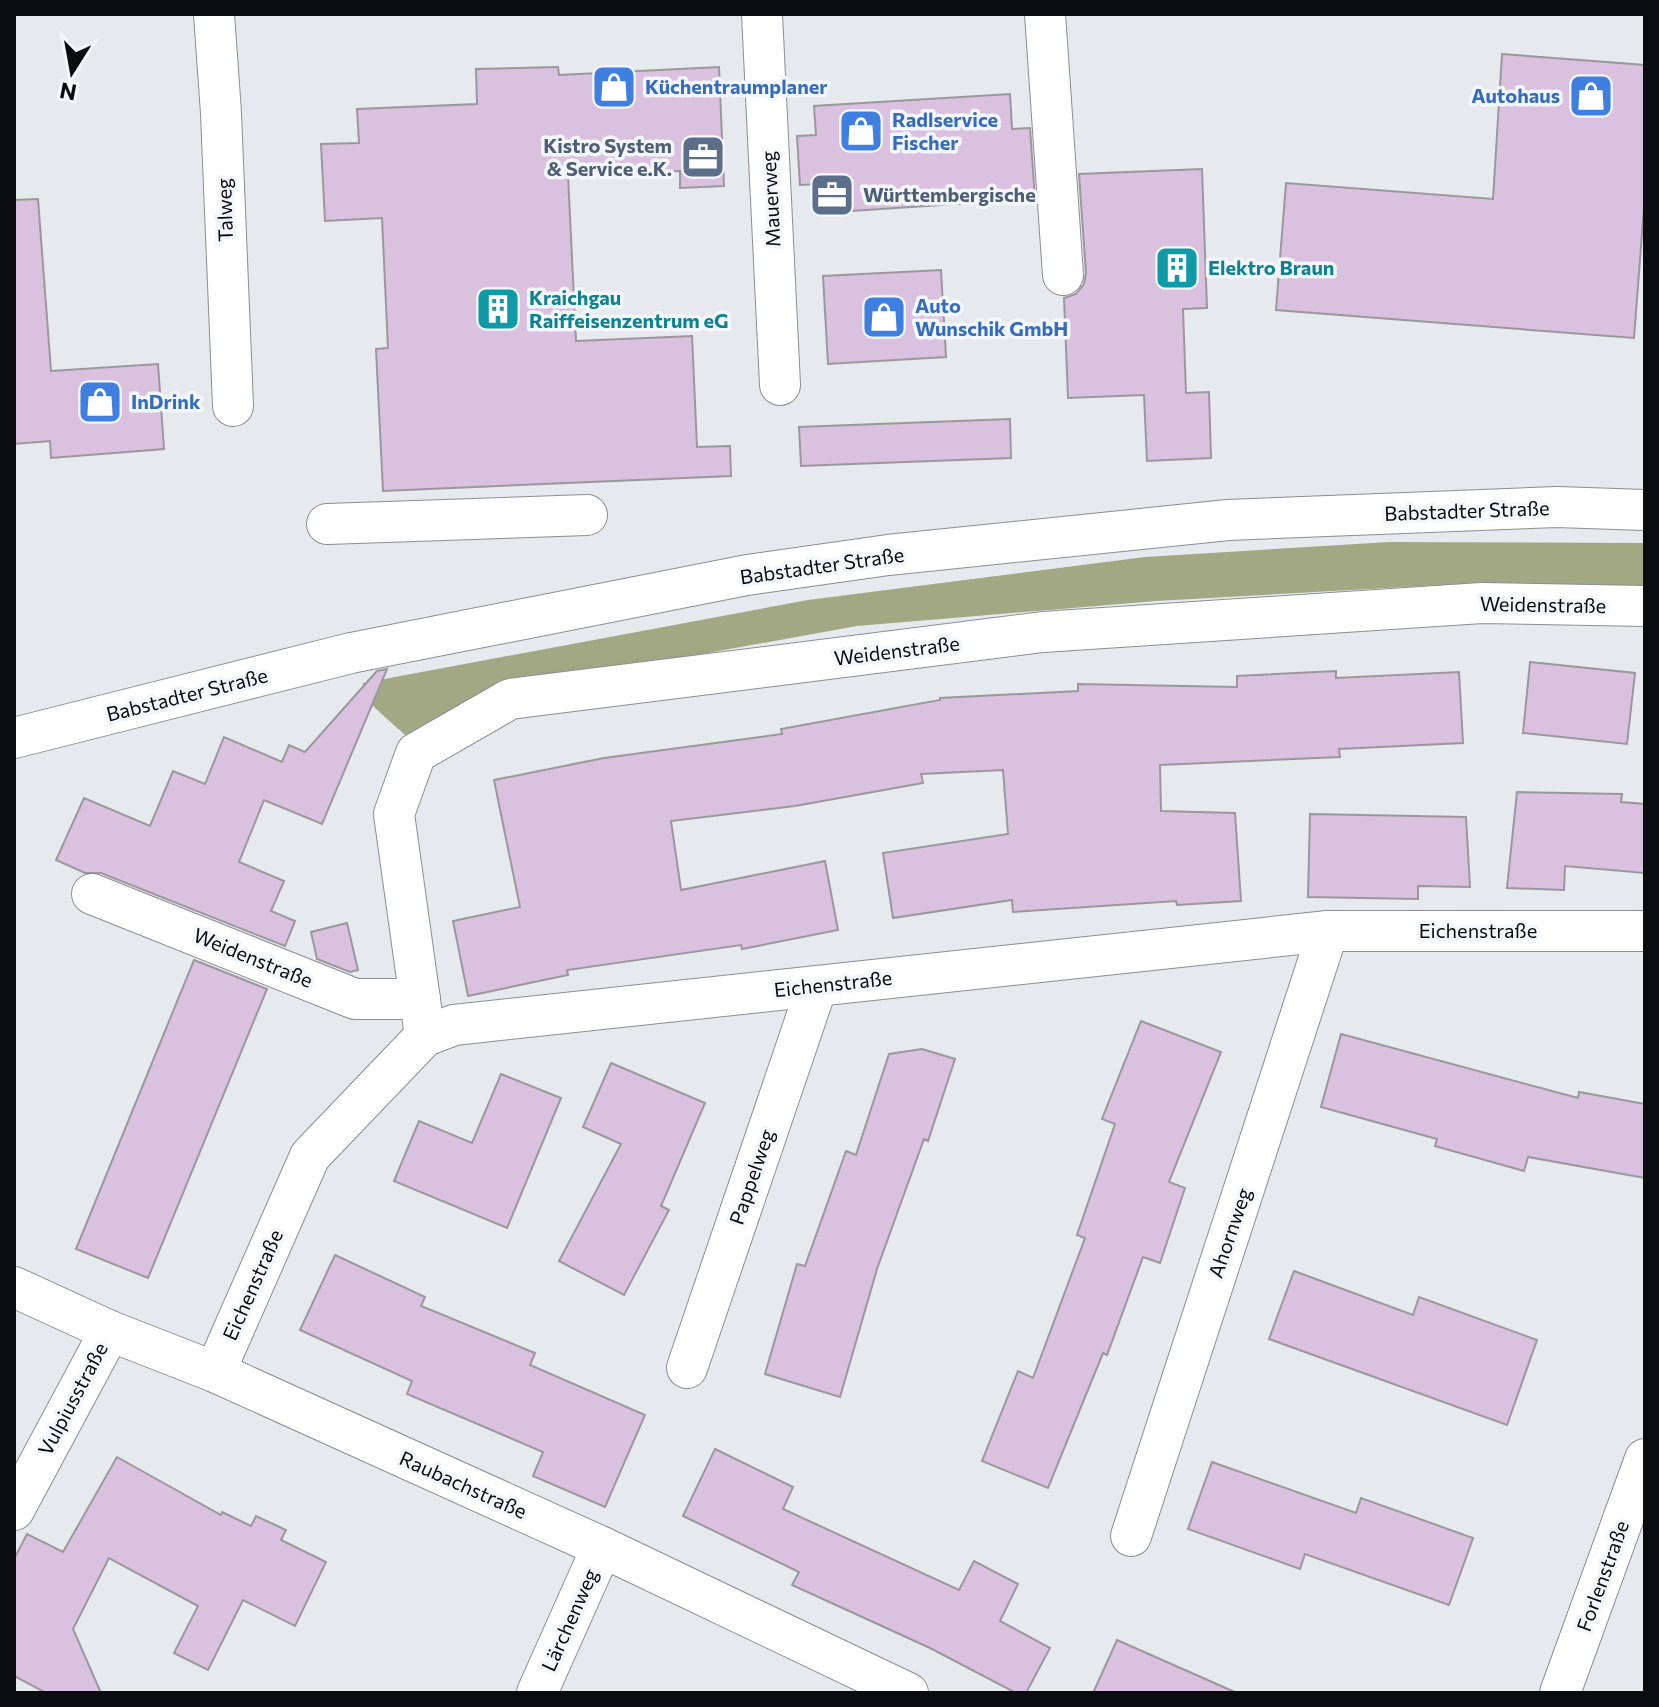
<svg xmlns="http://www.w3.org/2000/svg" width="1659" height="1707" font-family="Commissioner,sans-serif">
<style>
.forest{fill:#a2a884}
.building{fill:#dac1e0;stroke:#9b989c;stroke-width:2}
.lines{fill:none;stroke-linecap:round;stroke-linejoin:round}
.minor-casing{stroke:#8b8e92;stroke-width:42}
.minor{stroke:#fff;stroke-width:40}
.labels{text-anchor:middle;stroke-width:7;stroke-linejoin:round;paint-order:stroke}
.shop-label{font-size:20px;font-weight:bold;fill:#366cbe;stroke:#f3f6fb;text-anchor:start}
.service-label{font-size:20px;font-weight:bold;fill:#4e5e75;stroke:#f3f6fb;text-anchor:end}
.street-label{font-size:20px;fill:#0b0c0e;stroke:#f3f6fb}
.culture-label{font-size:20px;font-weight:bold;fill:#0d838f;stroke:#f3f6fb;text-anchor:start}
</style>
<rect width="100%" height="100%" fill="#e6e9ed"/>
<!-- forest -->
<polygon class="forest" points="1389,542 1645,543 1645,589 1458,584 1156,601 857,626 504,690 405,735 364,698 363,683 808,600 1145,557"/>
<!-- building -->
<g class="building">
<polygon points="1502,54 1645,65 1645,194 1634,338 1276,310 1286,183 1493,199"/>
<polygon points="558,67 559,75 719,67 724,186 680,188 680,171 568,175 576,341 692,336 697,447 730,446 731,476 383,491 376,349 388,348 382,218 325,221 321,144 359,143 357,109 477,104 476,69"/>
<polygon points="1010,94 1012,129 1030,128 1035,199 821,213 820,184 800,185 797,136 816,135 814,106"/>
<polygon points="1202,169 1207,308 1183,309 1186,393 1209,392 1211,458 1147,461 1144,395 1068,398 1064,298 1076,294 1084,284 1086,273 1079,174"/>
<polygon points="38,199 51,371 158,364 164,449 51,458 50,441 14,444 14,200"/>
<polygon points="941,270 946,357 828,364 823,276"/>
<polygon points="1010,419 1011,458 801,466 799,427"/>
<polygon points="1530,662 1635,673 1627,744 1523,733"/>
<polygon points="387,669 322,824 264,800 239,862 284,881 271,911 295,921 285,946 101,873 85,873 56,860 84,798 150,826 173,771 205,784 224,737 282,762 289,745 305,752 377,671"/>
<polygon points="1336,671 1336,678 1459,672 1463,743 1339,749 1340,757 1160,765 1161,811 1235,813 1241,901 1177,905 1176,901 1013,912 1012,900 893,918 883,853 1008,834 1003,770 921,774 923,783 795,806 671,821 681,890 825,861 838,930 742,949 741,945 567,970 568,975 468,996 453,921 520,907 494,780 604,758 782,734 781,729 940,700 940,698 1078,691 1078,684 1237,687 1237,676"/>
<polygon points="1517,792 1622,794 1621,802 1645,804 1645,873 1565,866 1564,890 1507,888"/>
<polygon points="1310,814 1466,817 1470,887 1418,886 1418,899 1308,897"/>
<polygon points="347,923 358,970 350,972 317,959 311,932"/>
<polygon points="194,960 267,989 148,1278 76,1249"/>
<polygon points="1141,1021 1221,1052 1169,1182 1185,1188 1160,1263 1143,1257 1107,1355 1103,1353 1048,1488 982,1461 1018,1371 1033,1378 1085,1238 1077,1235 1115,1124 1102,1119"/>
<polygon points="1341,1034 1578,1098 1579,1092 1645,1104 1645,1178 1528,1157 1524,1171 1435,1146 1437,1139 1321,1107"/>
<polygon points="922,1049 955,1059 928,1141 924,1139 877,1269 840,1397 765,1374 797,1264 805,1266 846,1151 856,1155 889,1054"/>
<polygon points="611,1063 705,1103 661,1206 669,1210 624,1295 559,1261 621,1144 583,1127"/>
<polygon points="501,1074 561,1098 507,1228 394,1181 419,1121 472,1143"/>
<polygon points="335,1255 425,1297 421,1306 535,1353 530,1365 645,1415 605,1507 533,1476 543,1452 407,1394 412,1381 300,1330"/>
<polygon points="1294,1271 1413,1315 1419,1297 1537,1340 1507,1425 1269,1339"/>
<polygon points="715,1449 793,1487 783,1509 959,1590 974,1561 1018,1584 1000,1621 1050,1648 1026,1693 1016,1693 930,1648 792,1585 799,1572 683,1516"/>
<polygon points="117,1457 221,1515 222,1512 251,1526 256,1516 286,1530 281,1540 326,1562 295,1626 243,1600 208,1670 174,1653 198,1606 109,1558 73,1629 101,1693 46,1693 14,1676 14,1559 27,1534 63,1552"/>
<polygon points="1212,1462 1356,1513 1361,1498 1473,1538 1449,1605 1305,1554 1300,1569 1188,1529"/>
<polygon points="1117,1640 1237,1693 1093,1693"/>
</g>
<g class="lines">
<!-- minor casing -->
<g class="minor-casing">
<g id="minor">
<polyline points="214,14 221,113 233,406"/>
<polyline points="762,14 780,385"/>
<polyline points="1045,14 1063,275"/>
<polyline points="327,524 587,515"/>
<polyline points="14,738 351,653 747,575 888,555 1228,520 1557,507 1645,510"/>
<polyline points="92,894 355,999 420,999"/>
<polyline points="425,1036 394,814 416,753 510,699 1043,632 1482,603 1645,606"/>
<polyline points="14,1287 110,1331 215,1372 602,1547 908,1693"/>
<polyline points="687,1368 817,986"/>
<polyline points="215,1372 310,1156 425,1036 454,1025 1328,931 1645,931"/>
<polyline points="14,1510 110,1331"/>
<polyline points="1131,1536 1328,931"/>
<polyline points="537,1693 602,1547"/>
<polyline points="1560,1693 1645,1459"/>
</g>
</g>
<!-- minor -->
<use href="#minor" class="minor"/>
</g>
<!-- icons -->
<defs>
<g id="shop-square" transform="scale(2.3)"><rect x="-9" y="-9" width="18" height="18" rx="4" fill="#3f7fe0" stroke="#f3f6fb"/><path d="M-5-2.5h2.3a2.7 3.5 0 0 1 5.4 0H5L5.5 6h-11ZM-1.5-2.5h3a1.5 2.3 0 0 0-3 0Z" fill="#fff"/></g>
<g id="office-square" transform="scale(2.3)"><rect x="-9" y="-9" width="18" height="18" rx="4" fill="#5c6f8a" stroke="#f3f6fb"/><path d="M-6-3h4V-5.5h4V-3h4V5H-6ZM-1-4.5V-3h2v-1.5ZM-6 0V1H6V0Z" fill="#fff"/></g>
<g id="building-square" transform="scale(2.3)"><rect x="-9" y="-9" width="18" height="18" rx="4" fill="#0f9aa8" stroke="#f3f6fb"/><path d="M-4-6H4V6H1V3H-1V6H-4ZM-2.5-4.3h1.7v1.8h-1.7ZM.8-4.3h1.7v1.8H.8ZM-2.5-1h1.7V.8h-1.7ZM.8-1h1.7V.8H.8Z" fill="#fff"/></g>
</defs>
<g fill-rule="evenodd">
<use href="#shop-square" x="614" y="87"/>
<use href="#shop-square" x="1591" y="96"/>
<use href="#shop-square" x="861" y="131"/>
<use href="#office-square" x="703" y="157"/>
<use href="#office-square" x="832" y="195"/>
<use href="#building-square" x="1177" y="268"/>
<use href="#building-square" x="498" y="309"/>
<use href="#shop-square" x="884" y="317"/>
<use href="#shop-square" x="100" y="402"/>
</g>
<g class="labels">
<!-- shop labels -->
<g class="shop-label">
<text x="645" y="94">Küchentraumplaner</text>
<text x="1560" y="103" text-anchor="end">Autohaus</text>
<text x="892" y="127">Radlservice<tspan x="892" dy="23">Fischer</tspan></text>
<text x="915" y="313">Auto<tspan x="915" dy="23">Wunschik GmbH</tspan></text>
<text x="131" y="409">InDrink</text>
</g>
<!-- service labels -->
<g class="service-label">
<text x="672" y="153">Kistro System<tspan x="672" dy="23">&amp; Service e.K.</tspan></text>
<text x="863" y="202" text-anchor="start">Württembergische</text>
</g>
<!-- street labels -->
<g class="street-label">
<text transform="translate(771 199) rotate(-93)" y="7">Mauerweg</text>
<text transform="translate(225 210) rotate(-92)" y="7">Talweg</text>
<text transform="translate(1467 511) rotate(-2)" y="7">Babstadter Straße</text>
<text transform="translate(822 566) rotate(-8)" y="7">Babstadter Straße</text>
<text transform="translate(1543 605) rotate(1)" y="7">Weidenstraße</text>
<text transform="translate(897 651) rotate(-7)" y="7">Weidenstraße</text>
<text transform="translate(187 695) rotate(-14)" y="7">Babstadter Straße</text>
<text x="1478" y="938">Eichenstraße</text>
<text transform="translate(253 958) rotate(22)" y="7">Weidenstraße</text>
<text transform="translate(833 984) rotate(-6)" y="7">Eichenstraße</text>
<text transform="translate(752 1177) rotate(-71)" y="7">Pappelweg</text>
<text transform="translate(1230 1233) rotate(-71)" y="7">Ahornweg</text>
<text transform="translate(253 1285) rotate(-66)" y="7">Eichenstraße</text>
<text transform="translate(73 1399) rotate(-62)" y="7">Vulpiusstraße</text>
<text transform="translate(463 1485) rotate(24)" y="7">Raubachstraße</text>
<text transform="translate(1603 1576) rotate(-70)" y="7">Forlenstraße</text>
<text transform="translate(570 1620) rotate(-66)" y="7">Lärchenweg</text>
</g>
<!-- culture labels -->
<g class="culture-label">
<text x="1208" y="275">Elektro Braun</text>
<text x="529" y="305">Kraichgau<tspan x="529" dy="23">Raiffeisenzentrum eG</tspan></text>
</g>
</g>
<!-- border -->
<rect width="1659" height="1707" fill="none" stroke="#0b0c0e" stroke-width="32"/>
<!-- north arrow -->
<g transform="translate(72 72) rotate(191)" stroke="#f3f6fb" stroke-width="6" paint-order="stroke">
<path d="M0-6L14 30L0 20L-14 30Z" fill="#0b0c0e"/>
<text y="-12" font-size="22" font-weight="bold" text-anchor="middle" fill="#0b0c0e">N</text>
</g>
</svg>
